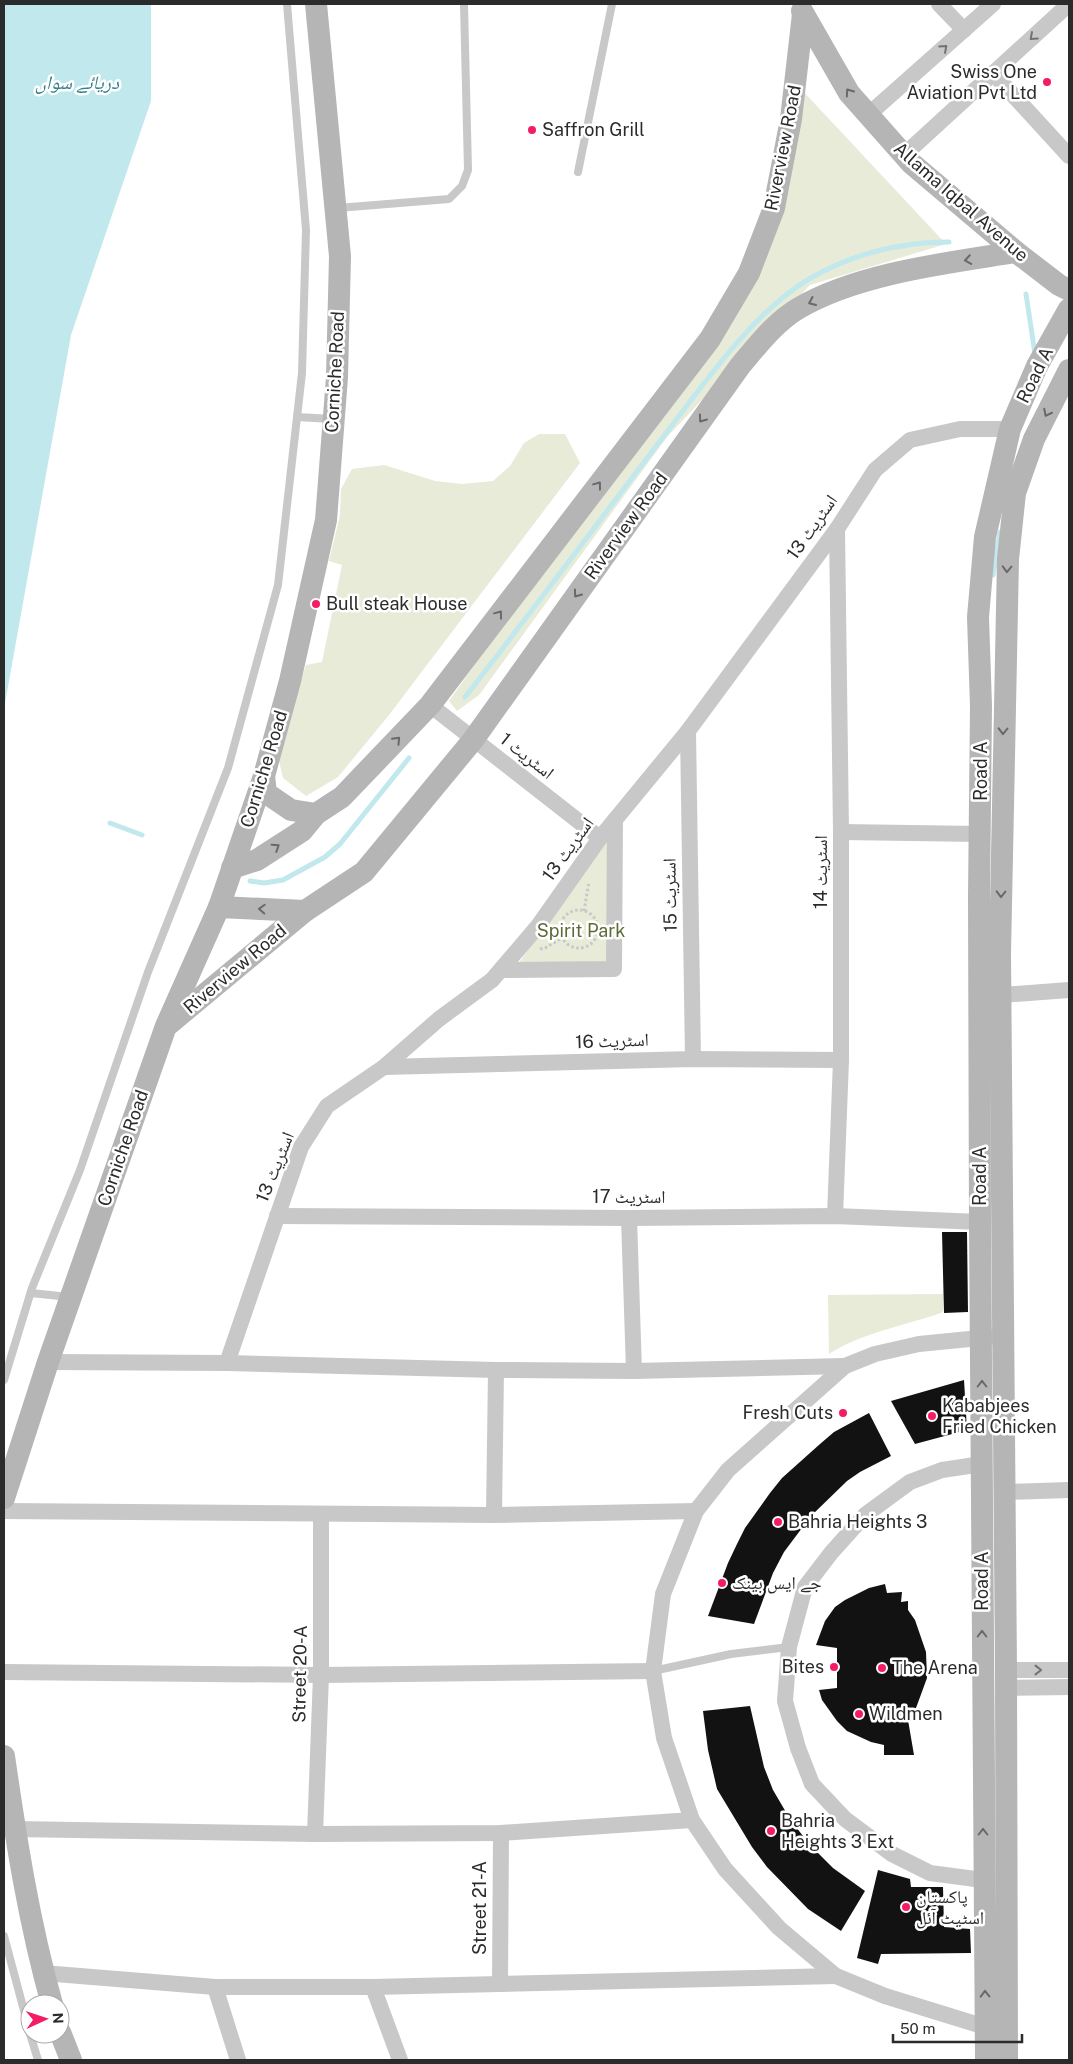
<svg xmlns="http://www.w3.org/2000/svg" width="1073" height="2064" font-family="'Public Sans','Noto Naskh Arabic',sans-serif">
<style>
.green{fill:#e7ebd7}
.water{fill:#c1e8ed}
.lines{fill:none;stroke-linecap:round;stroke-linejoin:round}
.stream{stroke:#c1e8ed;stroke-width:5}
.building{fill:#121212}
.path{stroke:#c8c8c8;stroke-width:3;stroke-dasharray:2.5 2.5;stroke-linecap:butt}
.lane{stroke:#c8c8c8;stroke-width:8}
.street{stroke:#c8c8c8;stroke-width:16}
.secondary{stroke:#b5b5b5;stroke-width:22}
.oneway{stroke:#727272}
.oneway2{stroke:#696969}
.poi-dot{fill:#f41c65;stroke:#fff;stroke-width:2}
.labels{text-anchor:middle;stroke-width:5;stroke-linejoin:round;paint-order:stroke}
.poi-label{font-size:18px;fill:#2b2b2b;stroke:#fff;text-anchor:start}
.street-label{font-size:18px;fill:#2b2b2b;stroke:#fff}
.park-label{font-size:18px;fill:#5c6a36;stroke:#fff}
.water-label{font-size:19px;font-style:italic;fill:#32818c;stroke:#fff}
</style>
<rect width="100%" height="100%" fill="#fff"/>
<!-- green -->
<g class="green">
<polygon points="801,89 946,244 810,285 667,437 479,695 457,711 449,701 657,409 768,246"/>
<polygon points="539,434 565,434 580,463 389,715 338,777 306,796 283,778 277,752 306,665 322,662 342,565 329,561 340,515 341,489 352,469 384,465 435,481 462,484 493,481 510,466 524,443"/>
<polygon points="615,826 615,964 516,967"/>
<path d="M 943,1294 L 943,1312 C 908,1325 860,1333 829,1354 L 828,1295 Z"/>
</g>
<!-- water -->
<polygon class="water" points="4,4 151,4 151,101 71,335 4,709"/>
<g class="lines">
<!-- stream -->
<g class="stream">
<polyline points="1026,294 1035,354"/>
<polyline points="993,575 1000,532"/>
<path d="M 465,697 C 530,614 593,529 657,445 C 699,391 750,314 809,279 C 852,254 900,242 949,242"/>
<polyline points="110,823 142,835"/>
<polyline points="250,881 264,883 283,880 325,857 340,844 409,758"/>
</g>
</g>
<!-- building -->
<g class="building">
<polygon points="942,1232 967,1232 968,1312 944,1313"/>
<polygon points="964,1380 967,1430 915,1444 891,1401"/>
<polygon points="869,1413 891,1456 860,1472 847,1481 811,1516 784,1552 773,1573 754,1624 708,1616 728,1563 737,1544 745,1528 770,1493 782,1478 820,1444 834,1432"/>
<polygon points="885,1584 887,1593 902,1592 901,1602 908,1601 908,1610 915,1620 926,1652 927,1678 916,1708 908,1720 914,1755 884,1755 884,1745 871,1742 847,1731 837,1721 822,1700 819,1690 837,1688 837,1648 816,1645 825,1621 835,1607 845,1600 869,1588"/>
<polygon points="750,1706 764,1767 773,1790 790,1819 809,1844 833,1868 865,1891 841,1931 808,1909 767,1867 752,1847 717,1789 708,1750 703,1711"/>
<polygon points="878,1870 910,1879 911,1887 943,1887 944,1927 970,1929 971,1953 881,1954 878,1964 857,1958"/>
</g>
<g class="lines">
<!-- path -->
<g class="path">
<circle cx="579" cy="929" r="19"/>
<polyline points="584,911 589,882"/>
<polyline points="540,949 545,948 562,938"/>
</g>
<!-- lane -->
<g class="lane">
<polyline points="578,172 612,4"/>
<polyline points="338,208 449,199 462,186 468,170 464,4"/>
<polyline points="297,417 332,419"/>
<polyline points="31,1293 69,1297"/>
<polyline points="4,1380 32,1288 80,1170 148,972 228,768 278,585 302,373 306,230 287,4"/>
<polyline points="653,1671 731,1654 789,1647"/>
<polyline points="4,1936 30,2033"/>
<polyline points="30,2034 38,2060"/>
</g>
<!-- street -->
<g class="street">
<polyline points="939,4 964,30"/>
<polyline points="993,73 1069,156"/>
<polyline points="868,115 993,4"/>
<polyline points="904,155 1069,4"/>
<polyline points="430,705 600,838"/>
<polyline points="688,731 693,1059"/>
<polyline points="841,832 981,834"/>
<polyline points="501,970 614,969 615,820"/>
<polyline points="1002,995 1069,990"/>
<polyline points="384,1067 693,1059 841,1060"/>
<polyline points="277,1216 629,1218 835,1216 980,1222"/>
<polyline points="835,1216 841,1060 841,832 837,529"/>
<polyline points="629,1218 634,1371"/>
<polyline points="990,1337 919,1344 875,1354 845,1366 728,1470 696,1511 663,1594 653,1671 664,1738 692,1820 725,1869 779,1928 836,1976 885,1996 995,2030"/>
<polyline points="48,1362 227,1363 496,1370 634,1371 845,1366"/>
<polyline points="227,1363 301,1147 327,1106 384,1067 439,1019 492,980 538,926 600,838 688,731 837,529 875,470 910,440 960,429 1010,429"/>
<polyline points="982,1464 942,1470 910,1482 865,1515 831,1553 805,1587 789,1647 785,1701 798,1748 812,1784 845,1819 892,1854 930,1873 983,1880"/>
<polyline points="1004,1492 1069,1490"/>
<polyline points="4,1511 494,1515 696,1511"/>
<polyline points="494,1515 496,1370"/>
<polyline points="1006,1670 1069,1670"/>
<polyline points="4,1672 321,1675 653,1671"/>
<polyline points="1007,1688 1069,1687"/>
<polyline points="14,1829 315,1834 501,1833 692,1820"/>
<polyline points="315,1834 321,1675 321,1515"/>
<polyline points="43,1973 215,1987 373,1987 836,1976"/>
<polyline points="500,1984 501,1833"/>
<polyline points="215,1987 238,2060"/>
<polyline points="373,1987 400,2060"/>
</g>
<!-- secondary -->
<g class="secondary">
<polyline points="802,11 849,93 911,163 1016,252 1059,285 1069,290"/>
<polyline points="264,776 266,793 291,810 316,814"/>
<polyline points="232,868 257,860 302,831 316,814 342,797 430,705 710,339 749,273 774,208 791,119 803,14"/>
<polyline points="219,907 305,911"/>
<path d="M 169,1024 L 305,911 L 364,872 L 473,740 L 740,366 C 757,346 775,322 799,308 C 859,273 948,263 1016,252"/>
<polyline points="4,1498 48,1362 166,1026 219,907 264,776 290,681 326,520 337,377 340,256 316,4"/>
<path d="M 4,1756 C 16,1839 29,1923 52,2004"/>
<polyline points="60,2032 71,2060"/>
<polyline points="986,2060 980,1222 979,897 981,706 978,617 985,537 1010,429 1037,366 1069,309"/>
<polyline points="1007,2060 1006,1670 1000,954 1008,559 1015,493 1034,439 1069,370"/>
</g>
</g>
<!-- one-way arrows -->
<defs><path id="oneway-chevron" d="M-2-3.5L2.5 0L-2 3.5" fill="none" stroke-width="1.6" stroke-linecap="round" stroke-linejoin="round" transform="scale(1.25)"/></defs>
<g class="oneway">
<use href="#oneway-chevron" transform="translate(1033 37) rotate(138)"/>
<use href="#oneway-chevron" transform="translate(944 48) rotate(-42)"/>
<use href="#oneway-chevron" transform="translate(1038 1670)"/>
</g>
<g class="oneway2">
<use href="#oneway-chevron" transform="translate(849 92) rotate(-125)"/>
<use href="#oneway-chevron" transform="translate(968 260) rotate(171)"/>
<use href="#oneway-chevron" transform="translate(812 302) rotate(156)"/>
<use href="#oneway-chevron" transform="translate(1047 413) rotate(117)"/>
<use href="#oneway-chevron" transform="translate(702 419) rotate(126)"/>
<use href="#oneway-chevron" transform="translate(598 485) rotate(-53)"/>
<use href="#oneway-chevron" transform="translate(1007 569) rotate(92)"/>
<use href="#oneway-chevron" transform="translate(577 594) rotate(126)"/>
<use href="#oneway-chevron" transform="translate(499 614) rotate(-53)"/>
<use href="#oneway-chevron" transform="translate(1003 731) rotate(91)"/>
<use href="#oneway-chevron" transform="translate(397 740) rotate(-46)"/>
<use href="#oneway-chevron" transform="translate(276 847) rotate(-33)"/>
<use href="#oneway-chevron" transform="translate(1001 894) rotate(91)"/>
<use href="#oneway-chevron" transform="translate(262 909) rotate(-177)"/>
<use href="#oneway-chevron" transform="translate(982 1384) rotate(-90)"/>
<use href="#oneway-chevron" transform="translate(982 1634) rotate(-90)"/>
<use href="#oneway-chevron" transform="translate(983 1832) rotate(-90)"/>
<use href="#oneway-chevron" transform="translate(985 1994) rotate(-91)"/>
</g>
<!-- markers -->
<g class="poi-dot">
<circle cx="1047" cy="82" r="5"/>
<circle cx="532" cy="130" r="5"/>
<circle cx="316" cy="604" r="5"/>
<circle cx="843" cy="1413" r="5"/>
<circle cx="932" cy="1416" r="5"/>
<circle cx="778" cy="1522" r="5"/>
<circle cx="722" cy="1583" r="5"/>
<circle cx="834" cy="1667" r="5"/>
<circle cx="882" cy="1668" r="5"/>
<circle cx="859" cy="1714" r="5"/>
<circle cx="771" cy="1831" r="5"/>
<circle cx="906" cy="1907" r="5"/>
</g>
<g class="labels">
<!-- poi labels -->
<g class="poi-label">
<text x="1037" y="78" text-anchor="end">Swiss One<tspan x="1037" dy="21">Aviation Pvt Ltd</tspan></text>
<text x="542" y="136">Saffron Grill</text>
<text x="326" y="610">Bull steak House</text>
<text x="942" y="1412">Kababjees<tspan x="942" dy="21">Fried Chicken</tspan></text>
<text x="833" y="1419" text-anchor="end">Fresh Cuts</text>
<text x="788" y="1528">Bahria Heights 3</text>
<text x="732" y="1589">جے ایس بینک</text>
<text x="824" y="1673" text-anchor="end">Bites</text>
<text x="892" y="1674">The Arena</text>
<text x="869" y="1720">Wildmen</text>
<text x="781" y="1827">Bahria<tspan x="781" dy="21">Heights 3 Ext</tspan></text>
<text x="916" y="1903">پاکستان<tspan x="916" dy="21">اسٹیٹ آئل</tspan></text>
</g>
<!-- street labels -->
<g class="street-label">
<text transform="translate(783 148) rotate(-79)" y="6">Riverview Road</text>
<text transform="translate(961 202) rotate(41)" y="6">Allama Iqbal Avenue</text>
<text transform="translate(335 372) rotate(-87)" y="6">Corniche Road</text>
<text transform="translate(1035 375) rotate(-64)" y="6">Road A</text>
<text transform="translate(626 526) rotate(-54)" y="6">Riverview Road</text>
<text transform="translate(812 527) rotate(-55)" y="6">اسٹریٹ 13</text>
<text transform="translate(527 756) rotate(38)" y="6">اسٹریٹ 1</text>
<text transform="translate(264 769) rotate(-73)" y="6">Corniche Road</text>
<text transform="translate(981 771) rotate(-90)" y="6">Road A</text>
<text transform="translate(568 849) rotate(-54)" y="6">اسٹریٹ 13</text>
<text transform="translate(821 872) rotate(-90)" y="6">اسٹریٹ 14</text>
<text transform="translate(670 895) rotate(-91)" y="6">اسٹریٹ 15</text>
<text transform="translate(235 969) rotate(-40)" y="6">Riverview Road</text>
<text transform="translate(612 1041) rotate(-2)" y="6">اسٹریٹ 16</text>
<text transform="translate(123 1148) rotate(-71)" y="6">Corniche Road</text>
<text transform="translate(275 1167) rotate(-68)" y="6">اسٹریٹ 13</text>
<text transform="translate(980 1176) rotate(-90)" y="6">Road A</text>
<text x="629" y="1203">اسٹریٹ 17</text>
<text transform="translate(982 1581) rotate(-90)" y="6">Road A</text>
<text transform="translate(300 1674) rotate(-89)" y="6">Street 20-A</text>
<text transform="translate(480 1908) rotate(-90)" y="6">Street 21-A</text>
</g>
<!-- park labels -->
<g class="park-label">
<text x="581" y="937">Spirit Park</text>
</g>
<!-- water labels -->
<g class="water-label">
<text x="77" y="89">دریائے سواں</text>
</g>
</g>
<!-- border -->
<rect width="1073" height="2064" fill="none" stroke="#2b2b2b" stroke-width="10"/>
<!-- north arrow -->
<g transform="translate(45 2019) rotate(87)"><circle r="24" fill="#ffffff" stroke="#aaaaaa"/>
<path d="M0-4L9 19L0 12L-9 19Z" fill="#f41c65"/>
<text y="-8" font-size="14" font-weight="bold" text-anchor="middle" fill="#2b2b2b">N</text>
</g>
<!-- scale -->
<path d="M893 2034v8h129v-8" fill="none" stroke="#2b2b2b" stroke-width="2.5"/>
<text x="900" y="2034" font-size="15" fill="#2b2b2b" stroke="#ffffff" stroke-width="4" paint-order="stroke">50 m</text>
</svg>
